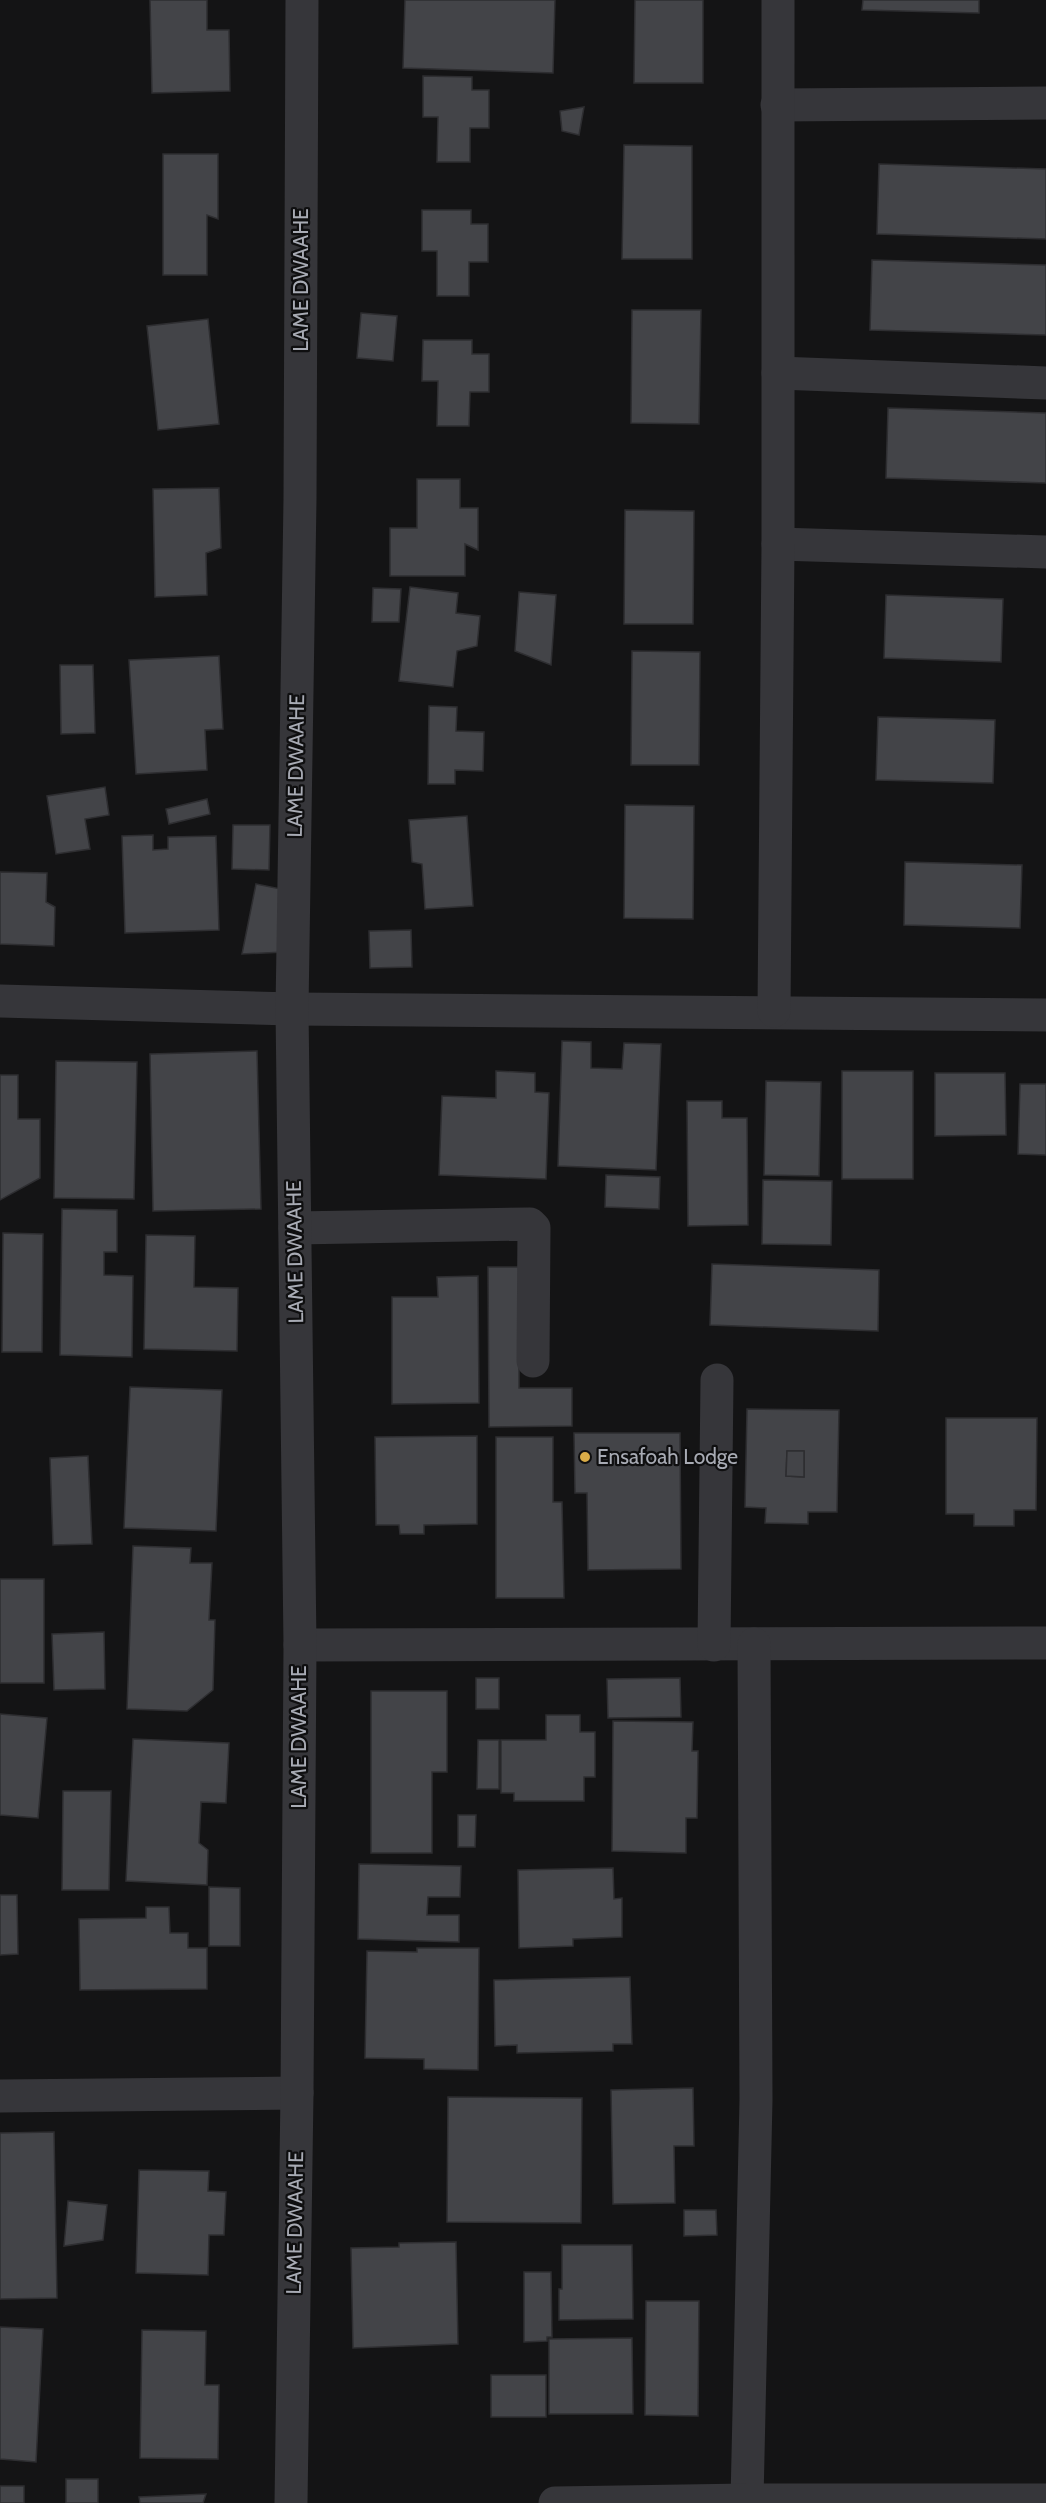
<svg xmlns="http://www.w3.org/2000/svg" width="1046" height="2503" font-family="Cabin,sans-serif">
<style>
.building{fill:#434448;stroke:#2e2e31;stroke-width:1.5;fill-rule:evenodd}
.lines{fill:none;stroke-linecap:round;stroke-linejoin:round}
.minor{stroke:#36363a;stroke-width:33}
.poi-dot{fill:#daac48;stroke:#0f0f10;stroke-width:2}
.labels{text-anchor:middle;stroke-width:4.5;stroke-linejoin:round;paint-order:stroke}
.street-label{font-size:21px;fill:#a8abb4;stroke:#0f0f10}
.poi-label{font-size:21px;fill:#a8abb4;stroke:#0f0f10;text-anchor:start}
</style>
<rect width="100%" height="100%" fill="#141415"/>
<!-- building -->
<g class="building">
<polygon points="150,0 207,0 207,30 229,30 230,91 152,93"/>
<polygon points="405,0 555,0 553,73 403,68"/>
<polygon points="635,0 703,0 703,83 634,83"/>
<polygon points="863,0 979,0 979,13 862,10"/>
<polygon points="423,76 472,77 472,90 489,90 489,128 470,128 470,162 437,162 438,117 423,117"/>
<polygon points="584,107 579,135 562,131 560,111"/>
<polygon points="624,145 692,146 692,259 622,259"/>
<polygon points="163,154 218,154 218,219 207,215 207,275 163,275"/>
<polygon points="879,164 1046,169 1046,239 877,234"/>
<polygon points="422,210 471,210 471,224 488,224 488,262 469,262 469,296 437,296 437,251 422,251"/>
<polygon points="872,260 1046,265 1046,335 870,330"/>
<polygon points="632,310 701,310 699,424 631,423"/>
<polygon points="361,313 397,316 393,361 357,358"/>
<polygon points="208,319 219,424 158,430 147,326"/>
<polygon points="423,340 472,340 472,354 489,354 489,392 470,392 469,426 437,426 438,381 422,381"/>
<polygon points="888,408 1046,413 1046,483 886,478"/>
<polygon points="417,479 460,479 460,508 478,508 478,550 465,544 465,576 390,576 390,528 417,528"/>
<polygon points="219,488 221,548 206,553 207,595 155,597 153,489"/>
<polygon points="625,510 694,511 693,624 624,624"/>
<polygon points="410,587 458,593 456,613 480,616 477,646 457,651 453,687 399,681"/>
<polygon points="373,588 401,589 399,622 372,622"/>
<polygon points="519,592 556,595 551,665 515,651"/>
<polygon points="886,595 1003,599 1001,662 884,658"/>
<polygon points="632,651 700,652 699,765 631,765"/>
<polygon points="219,656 223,729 205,730 207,770 136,774 129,660"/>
<polygon points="60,665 93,665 95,733 61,734"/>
<polygon points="429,706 457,707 456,731 484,732 483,771 455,770 455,784 428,784"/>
<polygon points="878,717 995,720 993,783 876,780"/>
<polygon points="105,787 109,815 85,819 90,849 56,854 47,796"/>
<polygon points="207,799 210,814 169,824 166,809"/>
<polygon points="625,805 694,806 693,919 624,918"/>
<polygon points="467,816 473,906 425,909 422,864 412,862 409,820"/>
<polygon points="233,825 270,825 269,870 232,869"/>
<polygon points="153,835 153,850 168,849 168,837 216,836 219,930 125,933 122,836"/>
<polygon points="905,862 1022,865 1020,928 904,925"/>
<polygon points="0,872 47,873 46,902 55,907 54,946 0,944"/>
<polygon points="256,884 281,889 284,952 242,954"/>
<polygon points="411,930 412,967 370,968 369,931"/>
<polygon points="562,1041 591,1042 591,1068 622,1069 624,1043 661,1044 656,1170 558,1166"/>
<polygon points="257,1051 261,1209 153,1211 150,1054"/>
<polygon points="56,1061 137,1062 134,1199 54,1198"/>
<polygon points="496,1071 535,1073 535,1092 549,1093 546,1179 439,1175 442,1096 496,1098"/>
<rect x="842" y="1071" width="71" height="108"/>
<polygon points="935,1073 1005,1073 1006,1135 935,1136"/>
<polygon points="0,1075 18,1075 18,1119 40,1119 40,1178 0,1200"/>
<polygon points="766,1081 821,1082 819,1176 764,1175"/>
<polygon points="1020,1084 1046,1084 1046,1155 1018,1154"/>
<polygon points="687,1101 722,1101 722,1118 747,1118 748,1225 688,1226"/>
<polygon points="606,1175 660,1177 659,1209 605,1207"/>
<polygon points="763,1180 832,1181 831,1245 762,1244"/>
<polygon points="62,1209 117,1210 117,1252 104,1252 104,1275 133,1276 132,1357 60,1355"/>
<polygon points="3,1233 43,1234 42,1352 2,1352"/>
<polygon points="146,1235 195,1236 194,1287 238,1288 237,1351 144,1349"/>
<polygon points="712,1264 879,1270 878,1331 710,1325"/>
<polygon points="488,1267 519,1267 519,1388 572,1388 572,1426 489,1427"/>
<polygon points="478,1276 479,1403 392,1404 392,1297 438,1297 437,1277"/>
<polygon points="130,1387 222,1390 216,1531 124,1528"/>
<path d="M 747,1409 L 839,1410 L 837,1512 L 808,1512 L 808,1524 L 765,1523 L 766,1508 L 745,1507 ZM 787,1451 L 804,1451 L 804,1477 L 786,1476 Z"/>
<polygon points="946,1418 1037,1418 1036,1510 1014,1510 1014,1526 974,1526 974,1514 946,1514"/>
<polygon points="574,1433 680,1433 681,1569 588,1570 587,1493 575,1493"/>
<polygon points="477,1436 477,1524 424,1525 424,1534 400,1534 399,1525 376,1525 375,1437"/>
<polygon points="496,1437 553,1437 553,1502 562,1502 564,1598 496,1598"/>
<polygon points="787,1451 804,1451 804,1477 786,1476"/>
<polygon points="88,1456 92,1544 53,1545 50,1458"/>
<polygon points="133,1546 191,1548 190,1563 212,1563 209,1620 215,1620 213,1690 187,1711 127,1709"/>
<rect x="0" y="1579" width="44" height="104"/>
<polygon points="104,1632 105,1689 54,1690 52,1634"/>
<rect x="476" y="1678" width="23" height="31"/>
<polygon points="680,1678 681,1717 608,1718 607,1679"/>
<polygon points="371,1691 447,1691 447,1772 432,1772 432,1853 371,1853"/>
<polygon points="0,1714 47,1718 38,1818 0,1815"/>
<polygon points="546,1715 580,1715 580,1732 595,1732 595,1777 584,1777 584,1801 514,1801 514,1793 501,1793 501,1740 546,1740"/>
<polygon points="613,1721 693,1722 692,1751 698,1751 697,1818 686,1818 686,1853 612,1851"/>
<polygon points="133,1739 229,1743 226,1803 201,1802 199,1843 208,1850 207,1885 126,1881"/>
<polygon points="478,1740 499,1740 499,1789 477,1789"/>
<polygon points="63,1791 111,1791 109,1890 62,1890"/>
<polygon points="458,1815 476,1815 475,1847 458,1847"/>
<polygon points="359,1864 461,1866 460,1897 428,1897 427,1915 459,1915 459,1942 358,1939"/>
<polygon points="613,1868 614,1899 622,1898 622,1937 573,1939 573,1946 519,1948 518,1870"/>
<polygon points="209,1887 240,1888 240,1946 209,1946"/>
<polygon points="0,1895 17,1895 18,1954 0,1955"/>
<polygon points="146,1907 169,1907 170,1933 188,1933 188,1948 207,1948 207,1989 80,1990 79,1919 146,1918"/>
<polygon points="417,1948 479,1948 478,2070 424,2069 424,2059 365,2058 367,1951 417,1952"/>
<polygon points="630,1977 632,2044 613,2044 613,2051 517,2053 517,2045 495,2046 494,1980"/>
<polygon points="693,2088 694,2146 674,2146 675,2203 613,2204 611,2090"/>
<polygon points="448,2097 582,2098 581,2223 447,2222"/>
<polygon points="54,2132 57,2298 0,2299 0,2133"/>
<polygon points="139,2170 209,2171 208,2191 226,2192 224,2235 209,2235 208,2275 136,2273"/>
<polygon points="68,2201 107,2205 103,2240 64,2246"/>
<polygon points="684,2210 716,2210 717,2235 684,2236"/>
<polygon points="456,2242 458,2344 353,2348 351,2248 399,2247 399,2243"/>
<polygon points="562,2245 632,2245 633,2319 559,2320 559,2289 562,2289"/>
<polygon points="524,2272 551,2272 552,2337 547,2337 547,2341 524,2342"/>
<polygon points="646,2301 699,2301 698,2416 645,2415"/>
<polygon points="0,2327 43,2329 36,2462 0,2459"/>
<polygon points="142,2330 206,2331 205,2385 219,2385 218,2459 140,2458"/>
<polygon points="632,2338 633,2414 549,2414 549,2339"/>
<rect x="491" y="2375" width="55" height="42"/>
<rect x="66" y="2479" width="32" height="24"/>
<rect x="0" y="2486" width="24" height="17"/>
<polygon points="206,2494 203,2503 140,2503 139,2497"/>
</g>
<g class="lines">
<!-- minor -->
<g class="minor">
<polyline points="777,105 1046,103"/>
<polyline points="778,373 1046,383"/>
<polyline points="778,544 1046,552"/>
<polyline points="0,1001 292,1009 1046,1015"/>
<polyline points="774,1011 778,544 778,0"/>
<polyline points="295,1228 530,1224 534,1228 533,1361"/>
<polyline points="300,1645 1046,1643"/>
<polyline points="714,1645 717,1380"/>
<polyline points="0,2096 297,2093"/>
<polyline points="747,2500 756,2100 754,1644"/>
<polyline points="291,2503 297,2093 300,1645 292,1009 300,499 302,0"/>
<polyline points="555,2503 747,2500 1046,2500"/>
</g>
</g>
<!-- markers -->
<circle class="poi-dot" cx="585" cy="1457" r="6"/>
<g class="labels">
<!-- street labels -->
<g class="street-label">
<text transform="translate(301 280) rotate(-90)" y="7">LAME DWAAHE</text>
<text transform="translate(296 766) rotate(-89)" y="7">LAME DWAAHE</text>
<text transform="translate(295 1252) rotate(-91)" y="7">LAME DWAAHE</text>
<text transform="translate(299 1737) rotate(-90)" y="7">LAME DWAAHE</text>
<text transform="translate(295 2223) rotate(-89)" y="7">LAME DWAAHE</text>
</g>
<!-- poi labels -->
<g class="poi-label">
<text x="597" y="1464">Ensafoah Lodge</text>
</g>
</g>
</svg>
